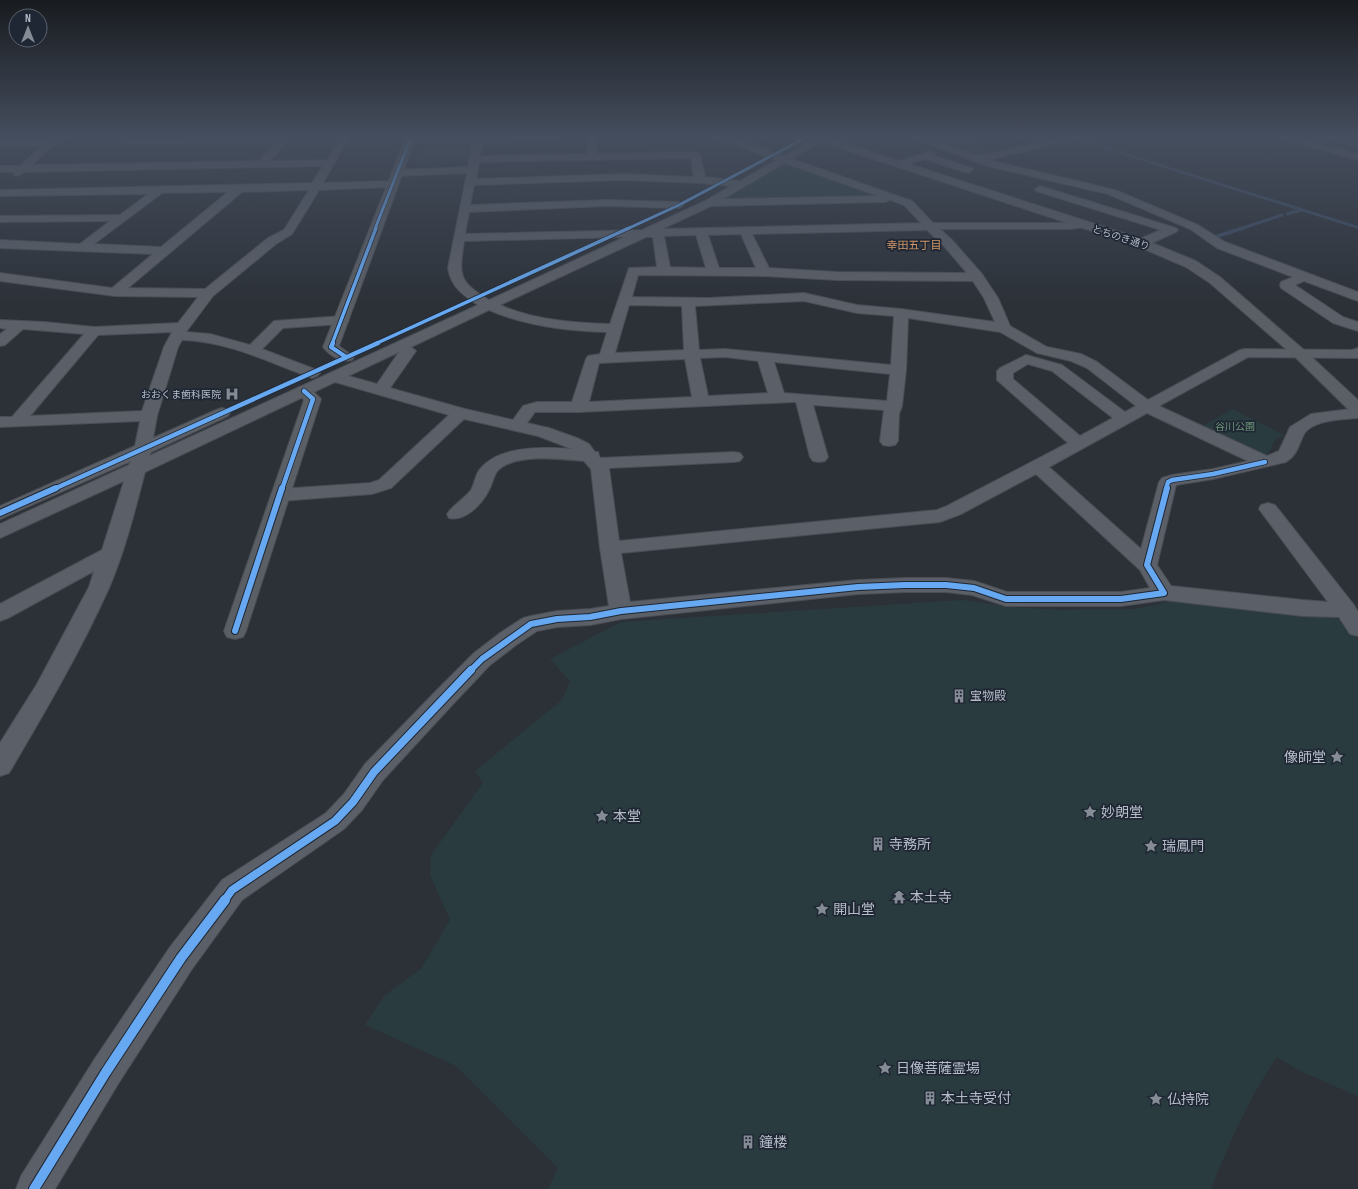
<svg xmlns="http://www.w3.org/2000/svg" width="1358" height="1189" font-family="'Sofia Sans Condensed','Noto Sans JP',sans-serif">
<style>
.green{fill:#293b3e}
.water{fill:#3b4a62}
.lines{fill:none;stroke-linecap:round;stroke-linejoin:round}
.stream-far1{stroke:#3b4a62;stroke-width:3}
.stream{stroke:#3b4a62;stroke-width:3.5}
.street-casing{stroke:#4a4d53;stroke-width:2}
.secondary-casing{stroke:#4a4d53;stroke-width:2}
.street{fill:#5b5f67;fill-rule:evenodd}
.secondary{fill:#5a5e65;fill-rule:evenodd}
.cycleway-far5-casing{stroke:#1f2734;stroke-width:4}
.cycleway-far4-casing{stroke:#1f2734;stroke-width:5}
.cycleway-far3-casing{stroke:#1f2734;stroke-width:6}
.cycleway-far2-casing{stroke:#1f2734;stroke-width:8}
.cycleway-far1-casing{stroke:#1f2734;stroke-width:10}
.cycleway-casing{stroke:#1f2734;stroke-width:12}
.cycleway-far5{stroke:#66a8f1;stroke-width:3}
.cycleway-far4{stroke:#66a8f1;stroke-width:3.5}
.cycleway-far3{stroke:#66a8f1;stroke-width:4.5}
.cycleway-far2{stroke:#66a8f1;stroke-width:6}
.cycleway-far1{stroke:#66a8f1;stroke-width:8}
.cycleway{stroke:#66a8f1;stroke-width:10}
.labels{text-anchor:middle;stroke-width:3.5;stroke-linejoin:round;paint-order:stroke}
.far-street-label{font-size:10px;fill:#b6bdc9;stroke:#1f2734}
.far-poi-label{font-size:10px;fill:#b6bdc9;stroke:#1f2734;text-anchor:end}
.far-park-label{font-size:10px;fill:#6f9979;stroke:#1f2734}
.far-neighbourhood-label{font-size:11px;fill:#d0986a;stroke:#1f2734}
.poi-label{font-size:12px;fill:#b6bdc9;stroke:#1f2734;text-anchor:start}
.near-poi-label{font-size:14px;fill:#b6bdc9;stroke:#1f2734;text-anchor:start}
</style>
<rect width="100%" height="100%" fill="#2c3138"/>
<!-- green -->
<g class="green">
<polygon points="936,137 960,137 1002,151 974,157 929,139"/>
<polygon points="474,140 471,161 414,163 421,142"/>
<polygon points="788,163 874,194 873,197 721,199 783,164"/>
<polygon points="1232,409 1284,435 1275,440 1267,456 1201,427"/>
<path d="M 962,600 L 1014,607 L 1060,610 L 1135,609 L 1178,600 L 1343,619 L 1358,640 L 1358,1096 L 1300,1071 L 1277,1057 C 1248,1100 1230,1141 1211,1189 L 548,1189 L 558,1168 L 456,1066 L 365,1025 L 385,995 L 421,969 L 450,920 L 430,875 L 431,855 L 483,783 L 475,771 L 562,700 L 570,681 L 550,659 L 621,622 Z"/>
</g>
<!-- water -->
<polygon class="water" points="1066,137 1075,137 1358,226 1358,229"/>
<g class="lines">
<!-- stream-far1 -->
<g class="stream-far1">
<polyline points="1287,214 1301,210"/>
<polyline points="1240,229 1282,215"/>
</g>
<!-- stream -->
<polyline class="stream" points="1215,237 1243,228"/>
<!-- street casing -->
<g class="street-casing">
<g id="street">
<path d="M 57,137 L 69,137 L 54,145 L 32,165 L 259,161 L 274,144 L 128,145 L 126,143 L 131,140 L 282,138 L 287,141 L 270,161 L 327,160 L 341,137 L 349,137 L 323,183 L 392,181 L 397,184 L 392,187 L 319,190 L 292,234 L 276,244 L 213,296 L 186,332 L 210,334 L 250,345 L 274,321 L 342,316 L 347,317 L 349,320 L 347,323 L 342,324 L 283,328 L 262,349 L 317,370 L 320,373 L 317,376 L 312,378 L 307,376 C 266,361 226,341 182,340 L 178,347 L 157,416 L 153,438 L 216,410 L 222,408 L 228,410 L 230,413 L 228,416 L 151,452 L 149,456 L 478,305 C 463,295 451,287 448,268 L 467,173 L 397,176 L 392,173 L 397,170 L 468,167 L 473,141 L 410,143 L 405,140 L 407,138 L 563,137 L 558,140 L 483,141 L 480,156 L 587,154 L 587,137 L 596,137 L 597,154 L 695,152 L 700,155 L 705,177 L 740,181 L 777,160 L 727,142 L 714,139 L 713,137 L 733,138 L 784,156 L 817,137 L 827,137 L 826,139 L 792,159 L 912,201 L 933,223 L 1086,223 L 1088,225 L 1086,227 L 1071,229 L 940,229 L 952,240 L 982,274 L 998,298 L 1010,326 L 1047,347 L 1081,354 L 1097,362 L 1148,400 L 1240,350 L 1245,349 L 1352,350 L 1358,348 L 1358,358 L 1356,358 L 1248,357 L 1159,406 L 1267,456 L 1279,451 L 1290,427 L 1311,414 L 1358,408 L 1358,418 C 1343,419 1310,420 1303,436 C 1298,447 1297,455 1286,462 L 1213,479 L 1176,485 L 1157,565 L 1171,586 L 1303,600 L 1328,602 L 1259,509 L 1261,505 L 1268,503 L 1275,505 L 1354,605 L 1358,612 L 1358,636 L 1350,634 L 1339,617 L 1303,616 L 1164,600 L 1121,606 L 1006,606 L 972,595 L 946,592 L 905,592 L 858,594 L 621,619 L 590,625 L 557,627 L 537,631 L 516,645 L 490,665 L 453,704 L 383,780 L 362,810 L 344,829 L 242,900 L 192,969 L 118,1084 L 55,1189 L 16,1189 L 21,1176 L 94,1060 L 170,947 L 222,880 L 326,813 L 344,794 L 365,764 L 437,690 L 474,653 L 500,633 L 523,618 L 531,616 L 557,611 L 590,609 L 609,606 L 600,548 L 591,469 L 584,461 C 561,459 522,454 502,467 C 493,473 494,481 489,490 C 482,504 465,522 449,518 L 447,514 C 453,505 464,499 471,490 C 475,483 475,474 481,468 C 500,445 546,447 572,449 L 538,436 L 464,419 L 391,488 L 372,494 L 280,501 L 273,499 L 271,495 L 273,491 L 280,489 L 370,483 L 379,480 L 449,415 L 335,382 L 145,472 C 135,510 125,551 109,588 C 80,652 45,712 9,773 L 0,776 L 0,743 L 37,684 L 89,587 L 94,571 L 8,618 L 0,621 L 0,604 L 102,550 L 124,481 L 0,538 L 0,524 L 129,465 L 131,461 L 0,519 L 0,506 L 135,446 L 140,421 L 0,427 L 0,417 L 12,417 L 84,334 L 23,329 L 5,345 L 0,346 L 0,334 L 7,329 L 0,328 L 0,320 L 44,322 L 94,327 L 178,323 L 198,297 L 115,296 L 0,281 L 0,273 L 112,288 L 153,254 L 0,248 L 0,240 L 80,244 L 110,221 L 0,222 L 0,216 L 120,215 L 148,194 L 0,196 L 0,190 L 312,183 L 323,166 L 25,172 L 18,176 L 14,175 L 14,172 L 0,172 L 0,166 L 20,166 L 42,146 L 0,146 L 0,140 L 49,140 ZM 691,158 L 694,177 L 624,174 L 476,179 L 479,162 ZM 785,163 L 878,196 L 723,199 ZM 624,180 L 700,183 L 731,186 L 705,201 L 642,230 L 465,234 L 469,212 L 607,206 L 679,208 L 684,205 L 679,202 L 607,200 L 470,205 L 474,185 ZM 309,190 L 284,230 L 268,238 L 205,289 L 128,288 L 242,192 ZM 228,192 L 161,247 L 94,244 L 162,193 ZM 890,200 L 904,205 L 921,223 L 662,229 L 711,206 L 885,202 ZM 927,230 L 944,246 L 967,273 L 837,272 L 769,268 L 752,234 ZM 741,234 L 756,268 L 719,268 L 708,235 ZM 696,235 L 706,268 L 670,267 L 664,236 ZM 625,237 L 489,300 C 458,281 459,276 464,241 ZM 646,237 L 653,237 L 657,267 L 629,268 L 610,324 C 574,323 533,320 500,305 ZM 638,275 L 764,276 L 837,280 L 973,281 L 984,298 L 995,322 L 901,309 L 857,305 L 804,293 L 709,298 L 632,297 ZM 804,301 L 857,313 L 894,316 L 891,365 L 725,349 L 699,350 L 695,306 ZM 629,305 L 682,306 L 684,350 L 615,353 ZM 489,310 C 525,326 568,331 607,332 L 600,354 L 588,356 L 586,359 L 572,402 L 537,402 L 523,406 L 513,420 L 465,409 L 390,388 L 416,351 L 411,347 ZM 908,318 L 1000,332 L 1037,353 L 1071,361 L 1087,368 L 1136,406 L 1125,412 L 1062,365 L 1026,355 L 1000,368 L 997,371 L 997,380 L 1068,443 L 947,506 L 937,510 L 619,541 L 609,468 L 734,462 L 740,461 L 743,457 L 740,453 L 734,452 L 600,458 L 598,452 L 595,452 L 589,444 L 577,438 L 549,428 L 527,423 L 535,412 L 579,412 L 793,402 L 796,402 L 810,457 L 813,461 L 819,462 L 825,461 L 828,457 L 813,405 L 884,410 L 880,441 L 883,445 L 889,446 L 895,445 L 898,441 L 899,414 L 902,406 L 906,370 ZM 172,332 L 164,347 L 142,411 L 30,416 L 98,335 ZM 399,352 L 377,384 L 348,376 ZM 725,357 L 758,361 L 768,393 L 708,396 L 700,358 ZM 685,359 L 692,397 L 589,402 L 599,363 ZM 774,362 L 890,374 L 887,401 L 784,393 ZM 1028,364 L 1052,371 L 1113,418 L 1080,436 L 1013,379 L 1013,373 ZM 1147,413 L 1248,461 L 1213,469 L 1172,475 L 1162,478 L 1159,482 L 1141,549 L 1049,467 ZM 1036,474 L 1140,570 L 1150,588 L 1121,592 L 1007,592 L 974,581 L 946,578 L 905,578 L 858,580 L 630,602 L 621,553 L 940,522 L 961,514 Z"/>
<polygon points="914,137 927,137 978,156 1064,137 1079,137 1078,139 988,160 1115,190 1198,225 1225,242 1358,292 1358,301 1304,281 1295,285 1343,317 1358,322 1358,331 1333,323 1281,288 1280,285 1281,282 1293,277 1217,248 1190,229 1108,194 987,166 916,139"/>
<polygon points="1326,137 1342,137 1358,140 1358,146 1328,139"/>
<polygon points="930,151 933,152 935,154 934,156 972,168 973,170 968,173 924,159 899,167 894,164 896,162"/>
<polygon points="1040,186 1176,228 1178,230 1176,232 1145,246 1137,246 1135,243 1137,240 1161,230 1036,191 1035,189"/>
</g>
</g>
<!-- secondary casing -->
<g class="secondary-casing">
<g id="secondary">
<path d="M 406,137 L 416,137 L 339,346 L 354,357 L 352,360 C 341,363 329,355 323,347 Z"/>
<polygon points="811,137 825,137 1145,240 1196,261 1220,277 1304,350 1358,400 1358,414 1352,413 1294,356 1210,283 1186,267 1137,246 813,139"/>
<polygon points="1282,137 1297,137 1358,154 1358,160 1284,139"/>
<polygon points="304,386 310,388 321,399 246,631 243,637 235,639 227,637 224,631 304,400 296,391 298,388"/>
</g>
</g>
<!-- street -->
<use href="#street" class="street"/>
<!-- secondary -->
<use href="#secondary" class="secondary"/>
<!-- cycleway-far5 casing -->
<g class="cycleway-far5-casing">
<g id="cycleway-far5">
<polyline points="375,229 411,137"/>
<polyline points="627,229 679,205 807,137"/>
</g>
</g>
<!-- cycleway-far4 casing -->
<g class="cycleway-far4-casing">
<g id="cycleway-far4">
<polyline points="332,344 376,228"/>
<polyline points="375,344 629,228"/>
</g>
</g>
<!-- cycleway-far3 casing -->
<g class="cycleway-far3-casing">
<g id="cycleway-far3">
<polyline points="333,343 331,347 346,357"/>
<polyline points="54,489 378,343"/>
<polyline points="282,489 313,399 304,391"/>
<polyline points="1166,489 1168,482 1172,480 1213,474 1265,462"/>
</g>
</g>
<!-- cycleway-far2 casing -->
<g class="cycleway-far2-casing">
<g id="cycleway-far2">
<polyline points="0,513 56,488"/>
<polyline points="235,631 282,488"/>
<polyline points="470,671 482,659 531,624 557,619 590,617 621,611 858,587 905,585 946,585 974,588 1006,599 1121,599 1164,593 1147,565 1167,488"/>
</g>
</g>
<!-- cycleway-far1 casing -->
<g class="cycleway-far1-casing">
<polyline id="cycleway-far1" points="224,901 232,890 335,821 353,802 374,772 471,670"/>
</g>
<!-- cycleway casing -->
<g class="cycleway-casing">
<polyline id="cycleway" points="34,1189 106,1072 181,958 225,900"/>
</g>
<!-- cycleway-far5 -->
<use href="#cycleway-far5" class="cycleway-far5"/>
<!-- cycleway-far4 -->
<use href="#cycleway-far4" class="cycleway-far4"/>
<!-- cycleway-far3 -->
<use href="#cycleway-far3" class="cycleway-far3"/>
<!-- cycleway-far2 -->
<use href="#cycleway-far2" class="cycleway-far2"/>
<!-- cycleway-far1 -->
<use href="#cycleway-far1" class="cycleway-far1"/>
<!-- cycleway -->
<use href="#cycleway" class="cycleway"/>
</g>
<!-- sky -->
<linearGradient id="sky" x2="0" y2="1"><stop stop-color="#181b1f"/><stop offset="0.45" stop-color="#454e5e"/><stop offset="1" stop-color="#454e5e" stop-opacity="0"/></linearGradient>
<rect width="1358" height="303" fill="url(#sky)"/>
<!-- icons -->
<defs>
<g id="hospital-bare" transform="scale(1.08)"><path d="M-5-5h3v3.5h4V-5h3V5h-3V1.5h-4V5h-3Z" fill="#868c96" stroke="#1f2734" stroke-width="2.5" paint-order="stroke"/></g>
<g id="building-bare" transform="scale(1.08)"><path d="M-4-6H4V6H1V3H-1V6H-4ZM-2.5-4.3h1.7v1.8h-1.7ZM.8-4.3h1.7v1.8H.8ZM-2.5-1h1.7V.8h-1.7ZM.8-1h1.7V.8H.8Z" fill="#868c96" stroke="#1f2734" stroke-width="2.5" paint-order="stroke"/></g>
<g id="sight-bare" transform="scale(1.08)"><path d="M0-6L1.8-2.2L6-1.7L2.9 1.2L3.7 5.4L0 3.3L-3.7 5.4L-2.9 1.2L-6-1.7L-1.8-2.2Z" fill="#868c96" stroke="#1f2734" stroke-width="2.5" paint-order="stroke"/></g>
<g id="temple-bare" transform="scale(1.08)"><path d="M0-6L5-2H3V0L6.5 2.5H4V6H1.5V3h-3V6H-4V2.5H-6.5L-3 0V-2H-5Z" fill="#868c96" stroke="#1f2734" stroke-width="2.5" paint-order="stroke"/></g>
</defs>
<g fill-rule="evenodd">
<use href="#hospital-bare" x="232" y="394"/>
<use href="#building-bare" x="959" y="696"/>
<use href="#sight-bare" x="1337" y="757"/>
<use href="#sight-bare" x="1090" y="812"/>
<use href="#sight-bare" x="602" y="816"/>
<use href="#building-bare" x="878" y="844"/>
<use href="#sight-bare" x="1151" y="846"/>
<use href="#temple-bare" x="899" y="897"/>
<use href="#sight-bare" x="822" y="909"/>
<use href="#sight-bare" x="885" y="1068"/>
<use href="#building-bare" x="930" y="1098"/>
<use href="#sight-bare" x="1156" y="1099"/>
<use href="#building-bare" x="748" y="1142"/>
</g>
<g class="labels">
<!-- far-street labels -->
<g class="far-street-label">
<text transform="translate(1121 237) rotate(18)" y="4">とちのき通り</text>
</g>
<!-- far-poi labels -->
<g class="far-poi-label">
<text x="221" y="398">おおくま歯科医院</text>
</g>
<!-- far-park labels -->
<g class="far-park-label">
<text x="1235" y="430">谷川公園</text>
</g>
<!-- far-neighbourhood labels -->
<g class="far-neighbourhood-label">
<text x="914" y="249">幸田五丁目</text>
</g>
<!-- poi labels -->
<g class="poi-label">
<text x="970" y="700">宝物殿</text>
</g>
<!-- near-poi labels -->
<g class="near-poi-label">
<text x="1326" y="762" text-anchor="end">像師堂</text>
<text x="1101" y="817">妙朗堂</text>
<text x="613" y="821">本堂</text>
<text x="889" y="849">寺務所</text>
<text x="1162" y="851">瑞鳳門</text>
<text x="910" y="902">本土寺</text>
<text x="833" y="914">開山堂</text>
<text x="896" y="1073">日像菩薩霊場</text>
<text x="941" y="1103">本土寺受付</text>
<text x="1167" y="1104">仏持院</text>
<text x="759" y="1147">鐘楼</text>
</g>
</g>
<!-- north arrow -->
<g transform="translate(28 28)"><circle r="19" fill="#1f2734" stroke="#5b6370"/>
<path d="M0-3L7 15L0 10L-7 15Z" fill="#868c96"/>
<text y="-6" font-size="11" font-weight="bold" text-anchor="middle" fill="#b6bdc9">N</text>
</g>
</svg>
